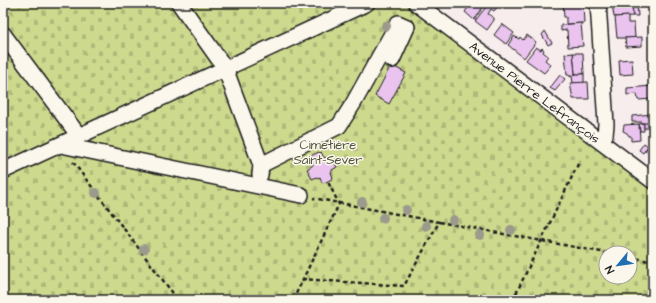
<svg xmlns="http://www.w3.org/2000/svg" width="656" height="303" font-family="'Architects Daughter',sans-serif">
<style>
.cemetery{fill:url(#cemetery-stones);stroke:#747b55;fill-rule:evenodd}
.building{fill:#eac4ef;stroke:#1c1c1c}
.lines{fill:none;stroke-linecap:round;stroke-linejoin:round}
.minor-casing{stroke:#1c1c1c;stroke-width:18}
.path{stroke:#1c1c1c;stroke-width:2.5;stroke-dasharray:4 3;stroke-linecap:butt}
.minor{stroke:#fbf7ec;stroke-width:15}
.tree{fill:#9c998d}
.labels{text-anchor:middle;stroke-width:3;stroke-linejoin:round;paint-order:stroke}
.street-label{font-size:13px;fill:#1c1c1c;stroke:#fbf7ec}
.park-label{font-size:13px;fill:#51553e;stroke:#fbf7ec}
</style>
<defs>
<pattern id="cemetery-stones" width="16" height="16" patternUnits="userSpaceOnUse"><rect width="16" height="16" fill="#cdda8e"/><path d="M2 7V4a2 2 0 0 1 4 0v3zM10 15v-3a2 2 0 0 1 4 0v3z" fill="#afba7a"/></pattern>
</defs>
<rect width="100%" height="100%" fill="#f8eded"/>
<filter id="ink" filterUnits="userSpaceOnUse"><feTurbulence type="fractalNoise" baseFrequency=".025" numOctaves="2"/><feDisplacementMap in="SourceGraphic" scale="8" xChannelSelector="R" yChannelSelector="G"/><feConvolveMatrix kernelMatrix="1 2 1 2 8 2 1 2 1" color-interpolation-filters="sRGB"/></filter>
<g filter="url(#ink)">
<!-- cemetery -->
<path class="cemetery" d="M 3,3 L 405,3 L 653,189 L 653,300 L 3,300 ZM 606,253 L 630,253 L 630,277 L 606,277 Z"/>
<!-- building -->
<g class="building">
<polygon points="471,3 486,3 474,20 465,12"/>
<polygon points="489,3 493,3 497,7 494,11 491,9 488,14 494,18 494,20 487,30 475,21"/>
<polygon points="563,3 583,3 584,23 566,24 566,17 564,17"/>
<polygon points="612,3 632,3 633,16 614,17"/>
<polygon points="632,3 637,3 638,16 633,16"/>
<polygon points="628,16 628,23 634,23 635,38 617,38 615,17"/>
<polygon points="581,23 583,46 568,47 567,30 561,31 561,25"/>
<polygon points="502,24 514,33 506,44 494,35"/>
<polygon points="545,31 552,43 548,45 542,35"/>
<polygon points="527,35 536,42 524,58 508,45 514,36 519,39 520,37 523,40"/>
<polygon points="642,37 642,46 626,47 625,38"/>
<polygon points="536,47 541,50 542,48 544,50 543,52 548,56 545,60 551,65 544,73 526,60"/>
<polygon points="573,53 583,53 584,74 575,74"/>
<polygon points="573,53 575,74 570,77 570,75 567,75 565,54"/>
<polygon points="632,59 633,74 620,75 619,60"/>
<polygon points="391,65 406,73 389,104 375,96"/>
<polygon points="575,74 584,74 584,83 573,83 572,76"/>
<polygon points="560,75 565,79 555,91 550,88"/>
<polygon points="588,82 589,99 573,99 570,83"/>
<polygon points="653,86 653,99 638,100 637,94 627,95 627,88"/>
<polygon points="653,114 653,123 643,124 642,122 632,122 632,116"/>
<polygon points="644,123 644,131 640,131 639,124"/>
<rect x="644" y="123" width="9" height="5"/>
<polygon points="639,124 640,140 631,141 631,136 629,136 627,133 623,131 624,125"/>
<polygon points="644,143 648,146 643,153 639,150"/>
<polygon points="648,146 653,150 649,155 645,151"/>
<polygon points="319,152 320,153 321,152 324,158 325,157 326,158 331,156 337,167 332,170 332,171 331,172 333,178 332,178 332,179 324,183 324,182 322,183 320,177 318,178 317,177 312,179 307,169 312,166 313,164 310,158 311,157 310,156"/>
</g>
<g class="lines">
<!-- minor casing -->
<g class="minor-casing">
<g id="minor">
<polyline points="179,3 225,68 261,165 260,175"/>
<polyline points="416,3 653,181"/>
<polyline points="598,3 606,124 605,135 601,141"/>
<polyline points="3,34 79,136"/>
<polyline points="61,145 301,195"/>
<polyline points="261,165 339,126 353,104 398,23 407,27 392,60"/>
<polyline points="3,171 367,3"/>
</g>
</g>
<!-- path -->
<g class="path">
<polyline points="73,162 178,300"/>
<polyline points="439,222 607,253"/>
<polyline points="630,257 653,262"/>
<polyline points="302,279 404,286 439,222 313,198"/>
<polyline points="293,300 339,204 328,182"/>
<polyline points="513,300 580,160"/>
</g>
<!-- minor -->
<use href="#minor" class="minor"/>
</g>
<!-- trees -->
<g class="tree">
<circle cx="386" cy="26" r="5"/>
<circle cx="96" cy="193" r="5"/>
<circle cx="362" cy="202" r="5"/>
<circle cx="406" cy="210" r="5"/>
<circle cx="383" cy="218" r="5"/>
<circle cx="453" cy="220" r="5"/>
<circle cx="426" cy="226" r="5"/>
<circle cx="511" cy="230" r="5"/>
<circle cx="480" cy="235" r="5"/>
<circle cx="144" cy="249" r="5"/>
</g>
</g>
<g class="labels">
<!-- street labels -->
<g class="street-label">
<text transform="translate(535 92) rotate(37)" y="5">Avenue Pierre Lefrançois</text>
</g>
<!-- park labels -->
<g class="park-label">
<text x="328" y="149">Cimetière<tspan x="328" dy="15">Saint-Sever</tspan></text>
</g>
</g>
<!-- margin -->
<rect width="656" height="303" fill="none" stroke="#fbf7ec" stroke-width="16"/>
<rect x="8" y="8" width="640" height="287" fill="none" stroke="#1c1c1c" stroke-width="1.5" filter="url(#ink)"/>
<!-- north arrow -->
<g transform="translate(618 265) rotate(241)"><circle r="19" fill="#fbf7ec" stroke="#a29f99"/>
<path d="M0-3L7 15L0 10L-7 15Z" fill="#1f6fb2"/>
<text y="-6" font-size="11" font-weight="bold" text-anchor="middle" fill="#1c1c1c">N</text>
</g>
</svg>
